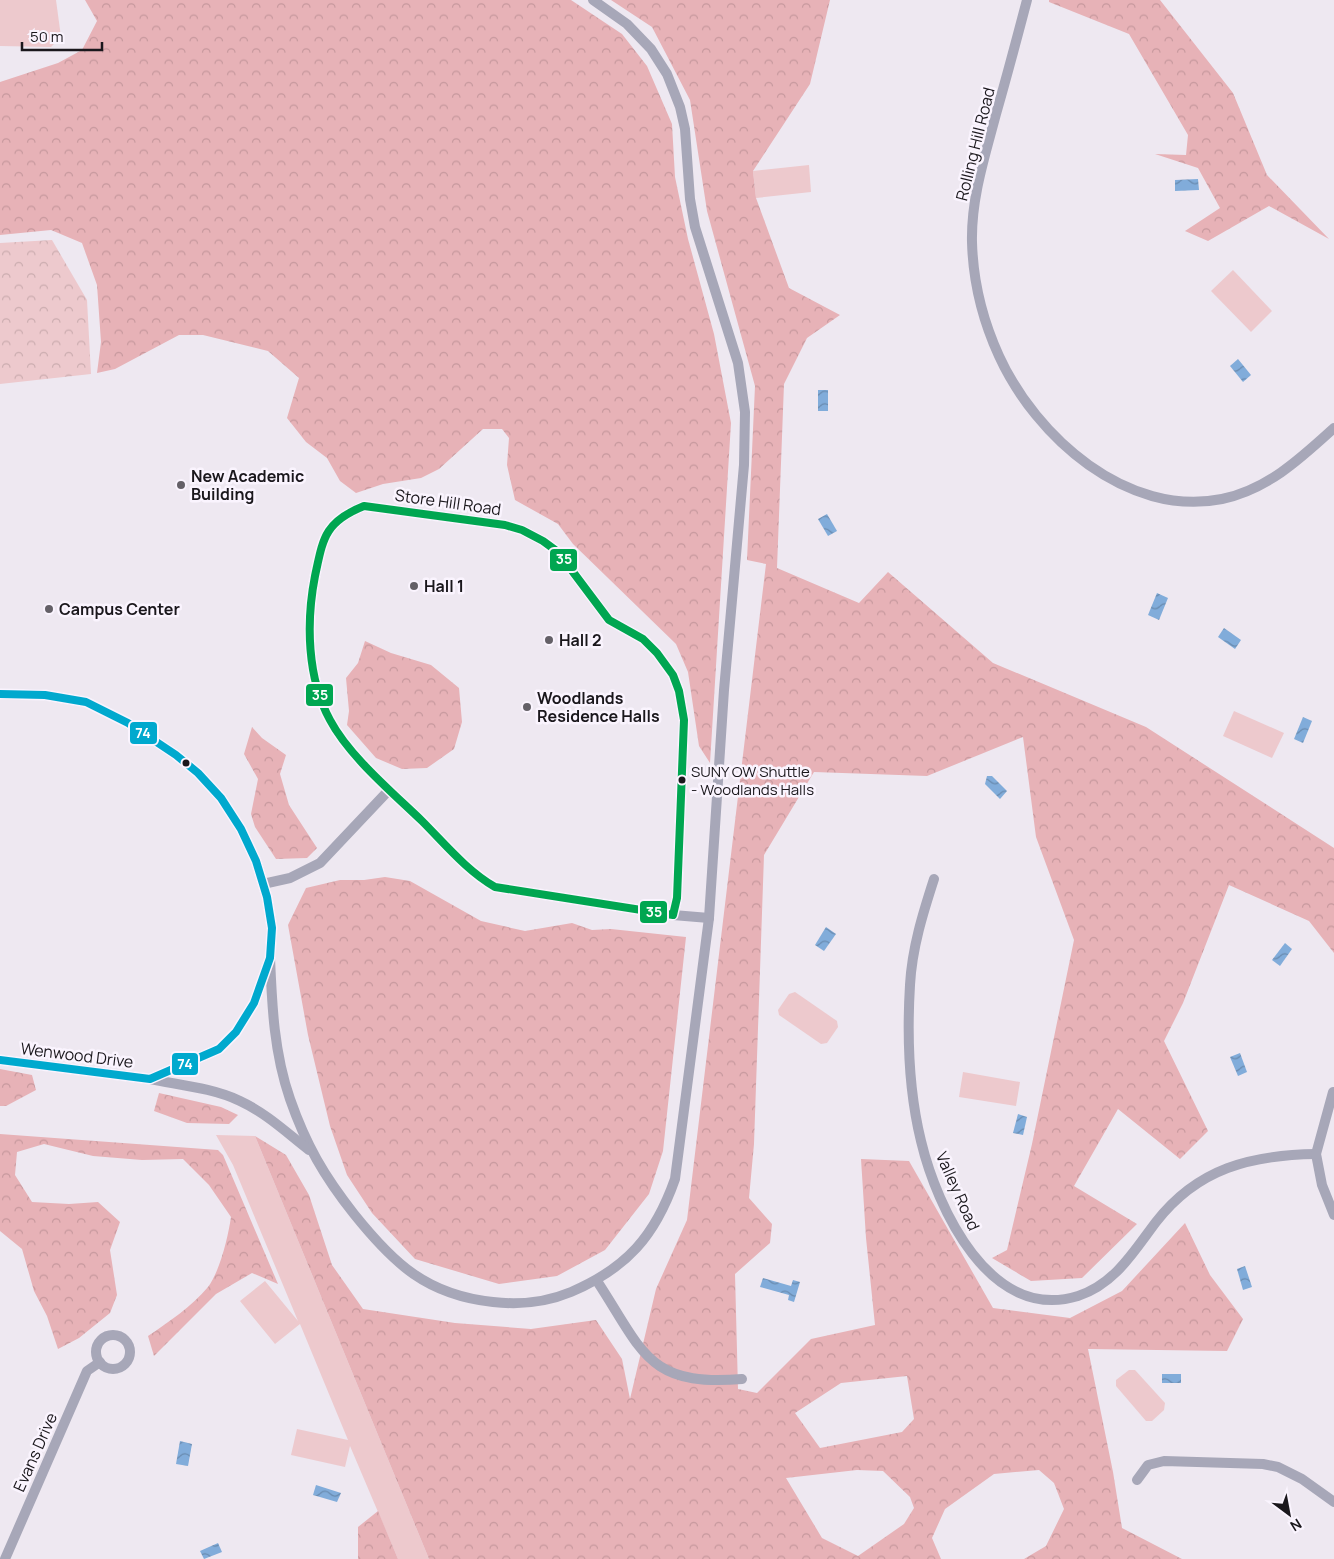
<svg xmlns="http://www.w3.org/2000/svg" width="1334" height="1559" font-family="Manrope,sans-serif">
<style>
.grass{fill:#edc9cd}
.forest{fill:url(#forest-crowns);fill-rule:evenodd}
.park{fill:url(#park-crowns)}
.water{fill:url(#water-waves)}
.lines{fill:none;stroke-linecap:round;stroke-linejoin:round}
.street{stroke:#a7a7b8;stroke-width:10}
.bus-1-casing{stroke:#faf4fe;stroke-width:11}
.bus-2-casing{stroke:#faf4fe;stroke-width:11}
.bus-1{stroke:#00a651;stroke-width:8}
.bus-2{stroke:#00a9ce;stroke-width:8}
.poi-dot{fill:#646067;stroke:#faf4fe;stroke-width:2}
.bus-dot{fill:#1a171c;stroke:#faf4fe;stroke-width:2}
.labels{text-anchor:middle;stroke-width:5;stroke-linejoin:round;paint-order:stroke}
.bus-label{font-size:15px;fill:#1a171c;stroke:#faf4fe;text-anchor:start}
.street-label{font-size:16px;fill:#1a171c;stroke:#faf4fe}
.poi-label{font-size:16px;font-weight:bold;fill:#1a171c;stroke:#faf4fe;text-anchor:start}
.line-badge{stroke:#faf4fe;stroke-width:2}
.badge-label{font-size:14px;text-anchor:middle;font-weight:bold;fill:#fff}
</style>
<defs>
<pattern id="forest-crowns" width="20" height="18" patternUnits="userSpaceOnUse" patternTransform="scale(1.25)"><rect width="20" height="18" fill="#e7b2b7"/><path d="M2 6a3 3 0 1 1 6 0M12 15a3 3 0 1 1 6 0" fill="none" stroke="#c6989d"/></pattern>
<pattern id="park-crowns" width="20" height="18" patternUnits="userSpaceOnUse" patternTransform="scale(1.25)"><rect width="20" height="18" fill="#edc9cd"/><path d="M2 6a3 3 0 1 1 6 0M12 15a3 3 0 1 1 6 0" fill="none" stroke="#cbacaf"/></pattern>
<pattern id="water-waves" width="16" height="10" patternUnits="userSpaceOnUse" patternTransform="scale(1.25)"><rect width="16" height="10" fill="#81acda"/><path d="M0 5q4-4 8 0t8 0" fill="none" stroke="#698bb0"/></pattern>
</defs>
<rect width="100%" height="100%" fill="#eee8f1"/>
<!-- grass -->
<g class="grass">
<polygon points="0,0 56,0 61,37 51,47 0,46"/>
<polygon points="809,165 811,192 756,198 753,171"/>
<polygon points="1233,270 1272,311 1251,332 1211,291"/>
<polygon points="1234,711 1284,733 1272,758 1223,736"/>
<polygon points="795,992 837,1021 838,1027 827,1043 821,1044 779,1015 778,1010 789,994"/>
<polygon points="963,1072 1020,1082 1016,1106 959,1097"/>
<polygon points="216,1135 255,1136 429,1559 398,1559 350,1446 345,1467 291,1455 297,1429 348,1440 300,1324 275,1344 240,1301 265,1281 298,1321 233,1165"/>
<polygon points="1129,1370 1135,1370 1165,1403 1164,1410 1152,1421 1146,1421 1116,1386 1116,1380"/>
</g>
<!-- forest -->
<g class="forest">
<polygon points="85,0 571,0 622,34 647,66 672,124 675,177 688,239 714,334 731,423 710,763 699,746 688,672 676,644 573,544 558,524 515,500 507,465 509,438 502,429 483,429 439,469 421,478 383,484 356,493 340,481 327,458 306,442 287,418 299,378 268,351 203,335 179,335 115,369 97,373 101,342 97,285 82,243 51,230 0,235 0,82 58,63 82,50 97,21"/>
<path d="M 611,0 L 830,0 L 810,84 L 753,171 L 756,198 L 789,288 L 840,315 L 807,338 L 784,384 L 777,568 L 859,603 L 888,572 L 993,663 L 1146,727 L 1334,848 L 1334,953 L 1309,921 L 1229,885 L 1183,1003 L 1164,1041 L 1208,1131 L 1180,1159 L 1118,1109 L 1074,1186 L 1137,1224 L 1082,1278 L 1031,1281 L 992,1258 L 1007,1250 L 1032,1144 L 1074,940 L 1036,837 L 1023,737 L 927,776 L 814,772 L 764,855 L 754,1144 L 749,1198 L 772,1224 L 770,1243 L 735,1274 L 738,1389 L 757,1393 L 811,1339 L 875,1325 L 866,1238 L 861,1159 L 909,1161 L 993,1308 L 1070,1318 L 1122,1291 L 1185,1223 L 1210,1275 L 1243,1319 L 1227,1351 L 1088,1349 L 1113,1472 L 1122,1528 L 1182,1559 L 1024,1559 L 1046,1546 L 1064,1509 L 1054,1483 L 1039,1470 L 994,1474 L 945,1509 L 932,1538 L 941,1559 L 429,1559 L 255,1136 L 286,1155 L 309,1195 L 332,1265 L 363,1309 L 455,1323 L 531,1329 L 596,1320 L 622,1359 L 630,1399 L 656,1289 L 687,1220 L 766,564 L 747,560 L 755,386 L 707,211 L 690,100 L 652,27 ZM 907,1376 L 914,1419 L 902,1432 L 820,1448 L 795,1413 L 841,1383 ZM 857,1470 L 883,1471 L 910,1497 L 914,1508 L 904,1524 L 858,1556 L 822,1538 L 786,1478 Z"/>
<polygon points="1049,0 1160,0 1233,93 1267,175 1329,239 1269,206 1208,241 1185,231 1220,208 1198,168 1155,154 1186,155 1188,135 1129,34 1049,2"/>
<polygon points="365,641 391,653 431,665 459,688 462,722 454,749 427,768 402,769 376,758 347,725 349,711 346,678 358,663"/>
<polygon points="252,727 262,738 286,755 280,774 289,805 317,848 307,858 276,859 255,827 251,814 258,779 244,754"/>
<polygon points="385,877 410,881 481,921 525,931 572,923 592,930 611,929 686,937 663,1151 649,1194 605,1250 557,1276 499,1284 415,1259 372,1213 347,1175 330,1126 308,1035 288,925 306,888 340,880 364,880"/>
<polygon points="0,1069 32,1075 36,1090 6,1106 0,1106"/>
<polygon points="159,1093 221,1107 238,1115 229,1124 187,1123 154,1111"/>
<path d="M 0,1134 L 218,1150 L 223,1155 L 278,1284 L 252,1273 L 216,1294 L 154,1356 L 148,1336 C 169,1322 192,1306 208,1287 C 220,1271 228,1237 231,1217 L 209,1185 L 183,1159 L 142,1160 L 93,1156 L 44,1144 L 17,1152 L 15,1175 L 32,1202 L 69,1204 L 98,1202 L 120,1222 L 110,1250 L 117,1295 L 110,1313 L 79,1338 L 58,1349 L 47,1316 L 34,1291 L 22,1249 L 0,1231 Z"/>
<polygon points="378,1511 398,1559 358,1559 358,1527"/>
</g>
<!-- park -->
<polygon class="park" points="52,240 87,300 91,374 0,384 0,243"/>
<!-- water -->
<g class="water">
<polygon points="1198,179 1199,190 1175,191 1175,180"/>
<polygon points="1238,359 1251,375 1243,382 1230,366"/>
<rect x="818" y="390" width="10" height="21"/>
<polygon points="827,514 837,531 828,536 818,519"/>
<polygon points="1157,593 1168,598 1159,620 1148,615"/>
<polygon points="1224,628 1241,640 1235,649 1218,637"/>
<polygon points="1303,717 1312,721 1303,743 1294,739"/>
<polygon points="987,776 992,776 1007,791 1000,799 985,784"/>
<polygon points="826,927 836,934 824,951 815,945"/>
<polygon points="1285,943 1292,949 1280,966 1272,960"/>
<polygon points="1240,1053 1247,1072 1238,1076 1230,1057"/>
<polygon points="1018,1114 1027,1117 1023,1135 1013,1133"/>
<polygon points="1245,1266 1252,1287 1243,1290 1237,1269"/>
<polygon points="763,1278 791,1286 793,1280 800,1282 794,1302 788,1300 789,1295 760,1287"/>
<rect x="1162" y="1374" width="19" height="9"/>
<polygon points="180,1441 192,1444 188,1466 176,1464"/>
<polygon points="316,1485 341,1493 337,1502 313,1495"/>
<polygon points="218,1543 222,1552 204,1559 200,1551"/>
</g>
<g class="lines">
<!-- street -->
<g class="street">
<path d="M 1027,0 C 1017,38 1007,76 996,114 C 985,156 971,198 972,242 C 973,280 983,321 999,356 C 1036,437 1127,518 1222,499 C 1268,489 1300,459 1334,428"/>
<path d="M 364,506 L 505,525 L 522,530 L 543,541 L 558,552 L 609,620 L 643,639 L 657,653 L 673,675 L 679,691 L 684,720 L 677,898 L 673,915 L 495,887 C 467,871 445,844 422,821 C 393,793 349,756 330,720 C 307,678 306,622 315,576 C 323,539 324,522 364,506 Z"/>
<polyline points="0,694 45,695 86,702 128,723 176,755 198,773 221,798 241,829 256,861 267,897 272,928 270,958 254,1003 236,1032 219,1049 150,1079 0,1060"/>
<path d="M 934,879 C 923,913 912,948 910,985 C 907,1035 909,1092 921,1141 C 937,1208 990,1323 1078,1296 C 1115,1284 1134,1251 1156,1222 C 1198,1168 1251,1155 1316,1154"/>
<polyline points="263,884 290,878 320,863 389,790"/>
<polyline points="673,915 709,918"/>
<path d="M 270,958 C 272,1006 274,1053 290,1099 C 306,1145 324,1176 354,1214 C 394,1264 427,1295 493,1302 C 519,1305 547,1302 571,1292 C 627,1268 655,1236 675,1179 L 709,918 L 724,690 L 744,465 L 745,412 L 738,363 L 695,227 L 690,199 L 685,129 L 680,107 L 667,74 L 651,49 L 627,24 L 593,0"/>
<path d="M 150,1079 C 179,1085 213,1088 240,1101 C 266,1113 287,1133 309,1150"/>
<polyline points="1333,1092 1316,1154 1322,1185 1334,1215"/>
<path d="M 597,1281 C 643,1351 647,1387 742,1379"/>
<circle cx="113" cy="1352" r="17"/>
<polyline points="1137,1480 1148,1465 1164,1461 1263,1464 1278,1467 1302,1479 1334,1502"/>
<polyline points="5,1559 87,1371 100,1362"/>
</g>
<!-- bus-1 casing -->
<g class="bus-1-casing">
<path id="bus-1" d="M 364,506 L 505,525 L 522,530 L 543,541 L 558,552 L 609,620 L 643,639 L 657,653 L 673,675 L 679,691 L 684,720 L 677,898 L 673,915 L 495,887 C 467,871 445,844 422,821 C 393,793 349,756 330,720 C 307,678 306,622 315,576 C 323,539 324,522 364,506 Z"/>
</g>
<!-- bus-2 casing -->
<g class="bus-2-casing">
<polyline id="bus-2" points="0,694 45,695 86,702 128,723 176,755 198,773 221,798 241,829 256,861 267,897 272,928 270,958 254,1003 236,1032 219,1049 150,1079 0,1060"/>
</g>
<!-- bus-1 -->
<use href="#bus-1" class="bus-1"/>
<!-- bus-2 -->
<use href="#bus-2" class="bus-2"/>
</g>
<!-- markers -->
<g class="poi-dot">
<circle cx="181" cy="485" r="5"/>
<circle cx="414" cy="586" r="5"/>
<circle cx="49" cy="609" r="5"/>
<circle cx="549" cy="640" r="5"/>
<circle cx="527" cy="707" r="5"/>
</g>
<g class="bus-dot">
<circle cx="186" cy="763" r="4.5"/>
<circle cx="682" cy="780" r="4.5"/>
</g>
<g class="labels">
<!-- bus labels -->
<g class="bus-label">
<text x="691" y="777">SUNY OW Shuttle<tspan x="691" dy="18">- Woodlands Halls</tspan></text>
</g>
<!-- street labels -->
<g class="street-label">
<text transform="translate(975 144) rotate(-76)" y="6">Rolling Hill Road</text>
<text transform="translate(448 502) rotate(8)" y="6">Store Hill Road</text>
<text transform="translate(77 1055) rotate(7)" y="6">Wenwood Drive</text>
<text transform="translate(958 1191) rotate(66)" y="6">Valley Road</text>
<text transform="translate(35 1452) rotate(-66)" y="6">Evans Drive</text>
</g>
<!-- poi labels -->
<g class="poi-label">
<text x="191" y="482">New Academic<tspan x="191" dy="18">Building</tspan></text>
<text x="424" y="592">Hall 1</text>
<text x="59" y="615">Campus Center</text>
<text x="559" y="646">Hall 2</text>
<text x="537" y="704">Woodlands<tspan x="537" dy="18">Residence Halls</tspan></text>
</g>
</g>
<g class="line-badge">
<rect x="549" y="548" width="29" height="24" rx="5" fill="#00a651"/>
<rect x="305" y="683" width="29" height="24" rx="5" fill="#00a651"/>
<rect x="129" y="721" width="29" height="24" rx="5" fill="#00a9ce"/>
<rect x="639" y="900" width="29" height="24" rx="5" fill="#00a651"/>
<rect x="171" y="1052" width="28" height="24" rx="5" fill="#00a9ce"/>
</g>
<g class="badge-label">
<text x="564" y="564">35</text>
<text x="320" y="700">35</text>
<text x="143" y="738">74</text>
<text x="654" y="917">35</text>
<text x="185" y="1069">74</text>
</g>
<!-- north arrow -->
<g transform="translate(1289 1514) rotate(148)" stroke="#faf4fe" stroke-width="4" paint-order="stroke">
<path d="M0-4L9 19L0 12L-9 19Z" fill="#1a171c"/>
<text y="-8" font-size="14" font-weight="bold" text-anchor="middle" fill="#1a171c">N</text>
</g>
<!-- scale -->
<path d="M22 42v8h80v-8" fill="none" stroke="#1a171c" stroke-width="2.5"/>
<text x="30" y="42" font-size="15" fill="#1a171c" stroke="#faf4fe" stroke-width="4" paint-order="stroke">50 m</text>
</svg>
